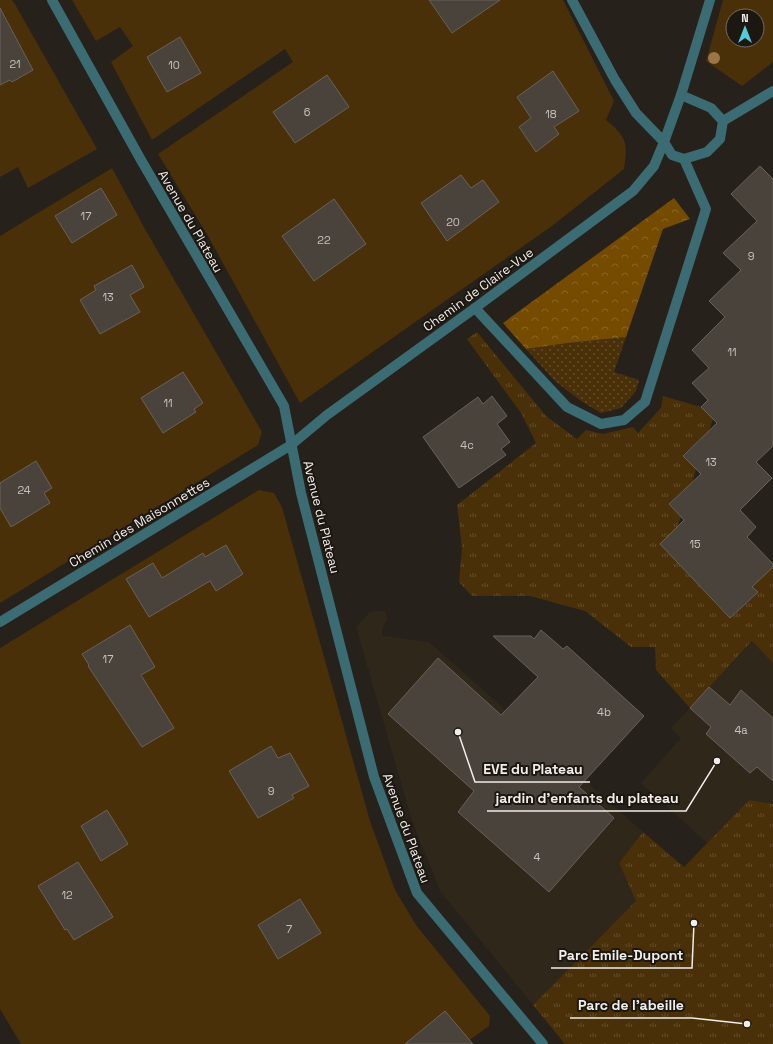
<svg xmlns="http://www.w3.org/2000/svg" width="773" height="1044" font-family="'Space Grotesk',sans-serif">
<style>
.built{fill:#30271b}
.grass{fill:url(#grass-dots)}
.forest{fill:url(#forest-crowns)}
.park{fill:url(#park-tufts)}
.garden{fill:#493009;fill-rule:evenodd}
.building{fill:#49433c;stroke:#68625b}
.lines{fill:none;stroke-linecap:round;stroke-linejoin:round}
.service{stroke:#3b6c73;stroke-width:10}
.minor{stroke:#3b6c73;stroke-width:10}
.tree{fill:#9a7646}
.labels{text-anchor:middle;stroke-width:4;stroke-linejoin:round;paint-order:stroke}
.number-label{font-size:11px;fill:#c7c2be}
.street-label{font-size:13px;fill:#f1ede9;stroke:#1c1711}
.leader{fill:none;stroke:#f1ede9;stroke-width:1.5}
.callout-dot{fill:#f1ede9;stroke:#1c1711;stroke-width:1.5}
.callout-label{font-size:14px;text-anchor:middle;font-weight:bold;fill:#f1ede9;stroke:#1c1711;stroke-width:4;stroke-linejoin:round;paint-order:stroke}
</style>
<defs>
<pattern id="grass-dots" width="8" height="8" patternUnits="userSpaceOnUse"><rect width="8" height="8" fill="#493009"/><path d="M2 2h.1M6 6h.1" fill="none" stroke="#644e2d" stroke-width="1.8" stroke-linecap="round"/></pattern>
<pattern id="forest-crowns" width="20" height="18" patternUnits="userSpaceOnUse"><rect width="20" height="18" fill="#754b00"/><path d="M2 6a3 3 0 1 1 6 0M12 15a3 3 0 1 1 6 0" fill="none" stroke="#896525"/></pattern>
<pattern id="park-tufts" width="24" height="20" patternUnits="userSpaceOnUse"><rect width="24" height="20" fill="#493009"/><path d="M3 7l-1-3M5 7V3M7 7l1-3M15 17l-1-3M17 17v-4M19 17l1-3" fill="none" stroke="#644e2d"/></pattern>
</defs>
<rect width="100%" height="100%" fill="#26211a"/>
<!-- built -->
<g class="built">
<polygon points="385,611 388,619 383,627 382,636 429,642 643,832 619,863 636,901 533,1005 440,891 412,821 356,627 370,612"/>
<polygon points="753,641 773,663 773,804 749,800 707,843 641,783 681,738 671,728"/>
</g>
<!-- grass -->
<polygon class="grass" points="626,337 614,372 639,380 636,391 621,408 601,413 581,401 555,381 526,349 568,343"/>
<!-- forest -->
<polygon class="forest" points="674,198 690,219 663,229 626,337 568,343 526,349 503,323"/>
<!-- park -->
<g class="park">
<polygon points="477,332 546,416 577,439 586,430 603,434 633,427 638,433 661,408 663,396 701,407 713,419 709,431 683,455 696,469 693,481 669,503 681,517 677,527 660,544 730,618 758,592 752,587 773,567 773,663 752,641 690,708 656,670 655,647 631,647 585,611 530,596 472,596 459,582 462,548 457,505 536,443 521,413 467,339"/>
<polygon points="749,800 773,804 773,1044 565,1044 533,1005 636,901 619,863 622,859 643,832 684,867"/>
</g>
<!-- garden -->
<g class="garden">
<polygon points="0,0 12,0 16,6 97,149 28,188 18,167 0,177"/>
<path d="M 72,0 L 433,0 L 430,2 L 452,33 L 500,0 L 563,0 L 614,101 L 606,120 C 627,137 628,143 624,169 L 552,226 L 300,403 L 208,236 L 158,154 L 293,62 L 285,49 L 152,140 L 111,62 L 133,46 L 120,27 L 96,41 Z"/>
<path d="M 723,0 L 773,0 L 773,62 L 742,86 L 706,61 ZM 733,16 L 757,16 L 757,40 L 733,40 Z"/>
<polygon points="112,168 145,229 262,432 258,445 0,603 0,236"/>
<polygon points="259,490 274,493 282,507 370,821 395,890 416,925 490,1016 489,1026 464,1044 21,1044 0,1009 0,648"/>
</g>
<!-- building -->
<g class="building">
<polygon points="429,0 500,0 452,33"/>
<polygon points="0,8 33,70 12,82 10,80 0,85"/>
<polygon points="180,37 201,73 167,92 147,57"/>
<polygon points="553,71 579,111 554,127 559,134 536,152 519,127 531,118 517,97"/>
<polygon points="327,75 349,107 295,143 273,112"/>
<polygon points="760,166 773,179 773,446 756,462 772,478 740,510 756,527 747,537 773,564 773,567 752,587 758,592 730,618 660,544 684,520 669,504 701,474 683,456 717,423 701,407 708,400 692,383 709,368 692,350 725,317 709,301 741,270 723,253 757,221 731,194"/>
<polygon points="461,175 471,188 483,180 499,202 447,241 421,203"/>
<polygon points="101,188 117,215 72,243 55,216"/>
<polygon points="334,199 366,244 314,281 282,236"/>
<polygon points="132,265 144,287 130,295 140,312 100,334 80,300 96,290 94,286"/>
<polygon points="183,372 203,403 194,409 196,412 163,433 141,398"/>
<polygon points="492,396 507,416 497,424 510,442 501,449 506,455 459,488 423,437 478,397 483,404"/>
<polygon points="36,461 52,488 44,493 50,503 11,527 0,508 0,483"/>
<polygon points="226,545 243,574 216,591 210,581 149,617 126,579 153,563 162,578 203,553 205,557"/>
<polygon points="130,625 155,667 141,675 174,728 142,747 88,666 89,665 82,654"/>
<polygon points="541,630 563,649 567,646 644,716 579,787 614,818 549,892 458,812 474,791 388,714 438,658 501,715 538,677 493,636 531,636 534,639"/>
<polygon points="709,687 730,705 741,690 773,718 773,781 757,767 750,773 706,734 711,727 690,708"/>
<polygon points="271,746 278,758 290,753 309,786 292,795 294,798 258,818 229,771"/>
<polygon points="107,810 128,844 101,861 81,826"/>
<polygon points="78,862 113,917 74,940 67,929 65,930 38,886"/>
<polygon points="300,899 321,933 278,959 258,925"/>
<polygon points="445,1011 473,1044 405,1044"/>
</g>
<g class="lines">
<!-- service -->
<g class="service">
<polyline points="723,121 773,91"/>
<polyline points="664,142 672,155 684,159 707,152 720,139 723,121 711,108 681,95"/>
<polyline points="475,308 567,407 601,424 624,420 645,402 706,209 684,159"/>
</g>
<!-- minor -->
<g class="minor">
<polyline points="52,0 141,160 284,406 301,493 374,777 417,893 543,1044"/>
<polyline points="572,0 615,80 636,113 664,142"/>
<polyline points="0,622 291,445 327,415 475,308 633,191 654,166 664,142 681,95 710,0"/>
</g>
</g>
<!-- trees -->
<circle class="tree" cx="714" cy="58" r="6"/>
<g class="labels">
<!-- number labels -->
<g class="number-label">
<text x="15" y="68">21</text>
<text x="174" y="69">10</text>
<text x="307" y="116">6</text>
<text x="551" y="118">18</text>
<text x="86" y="220">17</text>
<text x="453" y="226">20</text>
<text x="324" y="244">22</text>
<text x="751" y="260">9</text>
<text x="108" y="301">13</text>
<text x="732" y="356">11</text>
<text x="168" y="407">11</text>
<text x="467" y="449">4c</text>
<text x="711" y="466">13</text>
<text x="24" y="494">24</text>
<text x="695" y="548">15</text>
<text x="108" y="663">17</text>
<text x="604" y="716">4b</text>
<text x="741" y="734">4a</text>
<text x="271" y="795">9</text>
<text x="537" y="861">4</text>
<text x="67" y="899">12</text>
<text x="289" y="933">7</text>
</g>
<!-- street labels -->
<g class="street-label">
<text transform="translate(191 221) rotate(60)" y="5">Avenue du Plateau</text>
<text transform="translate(478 289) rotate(-36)" y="5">Chemin de Claire-Vue</text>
<text transform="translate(322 517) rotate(76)" y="5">Avenue du Plateau</text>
<text transform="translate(139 522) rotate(-31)" y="5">Chemin des Maisonnettes</text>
<text transform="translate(407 828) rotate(70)" y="5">Avenue du Plateau</text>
</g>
</g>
<!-- callouts -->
<path class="leader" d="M458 732L475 782H590M717 761L686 811H487M694 923L692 968H551M747 1024L692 1018H570"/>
<g class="callout-dot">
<circle cx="458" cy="732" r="4"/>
<circle cx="717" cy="761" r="4"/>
<circle cx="694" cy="923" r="4"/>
<circle cx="747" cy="1024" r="4"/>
</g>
<g class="callout-label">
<text x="533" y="774">EVE du Plateau</text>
<text x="587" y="803">jardin d'enfants du plateau</text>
<text x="621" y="960">Parc Emile-Dupont</text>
<text x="631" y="1010">Parc de l'abeille</text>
</g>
<!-- north arrow -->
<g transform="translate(745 28)"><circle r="19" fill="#1c1711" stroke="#716d67"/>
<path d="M0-3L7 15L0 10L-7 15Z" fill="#53cbdb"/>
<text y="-6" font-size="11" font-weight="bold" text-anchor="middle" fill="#f1ede9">N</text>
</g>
</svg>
